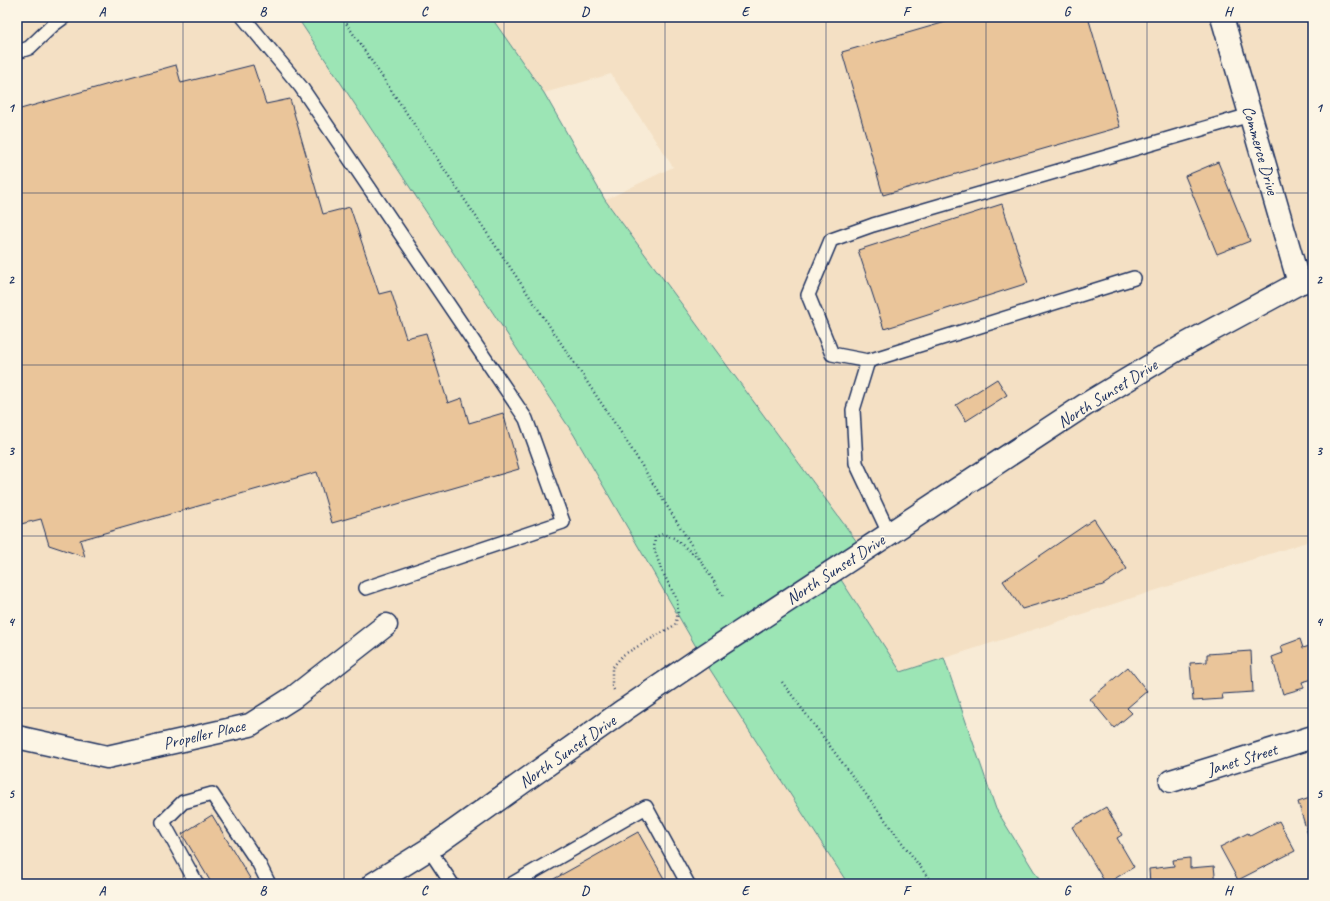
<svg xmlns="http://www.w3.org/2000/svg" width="1330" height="901" font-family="Caveat,sans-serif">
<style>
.built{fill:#f4e0c4}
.green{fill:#9ce5b5;stroke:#5c8a8a}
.building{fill:#eac59a;stroke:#1b2f5e}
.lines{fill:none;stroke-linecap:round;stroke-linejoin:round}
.service-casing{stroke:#1b2f5e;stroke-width:16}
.minor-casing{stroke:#1b2f5e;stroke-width:25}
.secondary-casing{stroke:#1b2f5e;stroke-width:25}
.path{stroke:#1b2f5e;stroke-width:2.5;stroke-dasharray:1 3;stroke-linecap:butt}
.service{stroke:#fcf5e5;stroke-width:13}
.minor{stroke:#fcf5e5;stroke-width:22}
.secondary{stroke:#fcf5e5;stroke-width:22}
.grid{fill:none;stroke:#1b2f5e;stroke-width:1;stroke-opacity:0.55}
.labels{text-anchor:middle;stroke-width:3.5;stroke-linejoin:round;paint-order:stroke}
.street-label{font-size:17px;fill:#1b2f5e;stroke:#fcf5e5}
.neatline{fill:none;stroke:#1b2f5e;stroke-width:1.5}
.grid-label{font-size:13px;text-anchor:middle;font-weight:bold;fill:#1b2f5e}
</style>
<rect width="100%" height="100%" fill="#f8ebd6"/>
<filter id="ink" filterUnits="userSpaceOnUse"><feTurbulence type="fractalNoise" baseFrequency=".025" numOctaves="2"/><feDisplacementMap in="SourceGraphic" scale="8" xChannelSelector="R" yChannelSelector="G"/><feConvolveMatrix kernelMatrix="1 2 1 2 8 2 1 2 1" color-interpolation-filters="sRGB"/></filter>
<g filter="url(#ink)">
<!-- built -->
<g class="built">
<polygon points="17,17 297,17 574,435 702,657 848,884 17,884"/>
<polygon points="491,17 1313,17 1313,540 901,672 834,569 863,550 605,200 673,167 611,74 544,93"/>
</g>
<!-- green -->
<polygon class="green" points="297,17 491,17 544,93 605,200 863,550 834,569 901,672 944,658 996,809 1042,884 848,884 702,657 574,435"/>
<!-- building -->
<g class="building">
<polygon points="963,17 1088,17 1120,127 883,195 842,52"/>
<polygon points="176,65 181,83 253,65 266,104 290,99 323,214 350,207 379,294 391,291 406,338 426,333 448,403 462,398 469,423 503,413 519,469 332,523 317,472 80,540 85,557 49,545 41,519 17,525 17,110"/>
<polygon points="1218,162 1250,241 1217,254 1185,176"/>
<polygon points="1002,204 1028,283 884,329 858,250"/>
<polygon points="997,379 1007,395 966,421 956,405"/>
<polygon points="1094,519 1127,569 1103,585 1022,609 1003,581"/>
<polygon points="1300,639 1303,648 1313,645 1313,679 1302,682 1304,688 1283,694 1272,657 1283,653 1281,646"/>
<polygon points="1251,651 1253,692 1222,694 1223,699 1193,701 1190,663 1207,662 1207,654"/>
<polygon points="1128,667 1147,691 1127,708 1132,713 1114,728 1090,699"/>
<polygon points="1313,797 1313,836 1309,838 1298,802"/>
<polygon points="1106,807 1122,835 1117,838 1134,867 1106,884 1072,827"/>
<polygon points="212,815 251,880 245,884 212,884 182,834"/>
<polygon points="1279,821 1295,851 1238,880 1220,847 1248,833 1250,836"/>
<polygon points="638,832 667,884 545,884"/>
<polygon points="1190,858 1190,868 1214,866 1216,884 1150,884 1149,869 1174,866 1173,860"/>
</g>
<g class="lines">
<!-- service casing -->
<g class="service-casing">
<g id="service">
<polyline points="243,17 301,87 526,419 563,522 366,588"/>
<polyline points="17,52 29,48 53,25 64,17"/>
<polyline points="1134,278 868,361 832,354 808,295 831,240 873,225 1250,115"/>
<polyline points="868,361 853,410 856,463 889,533"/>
<polyline points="429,849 452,884"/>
<polyline points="197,884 163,822 183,802 212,794 259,864 269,884"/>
<polyline points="512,884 646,807 688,884"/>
</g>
</g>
<!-- minor casing -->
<g class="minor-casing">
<g id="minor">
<polyline points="1222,17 1299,283"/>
<polyline points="17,737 107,757 250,725 294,697 386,625"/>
<polyline points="1171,781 1313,737"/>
</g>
</g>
<!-- secondary casing -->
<g class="secondary-casing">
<polyline id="secondary" points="373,884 429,849 624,710 702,657 1085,405 1188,343 1299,283 1313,279"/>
</g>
<!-- path -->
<g class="path">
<polyline points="342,17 624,437 723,596"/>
<polyline points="782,682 933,884"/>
<polyline points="614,690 612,686 612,668 623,655 675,625 678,613 677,600 661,569 654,548 655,537 663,534 674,538 698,558"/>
</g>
<!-- service -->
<use href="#service" class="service"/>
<!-- minor -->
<use href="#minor" class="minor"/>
<!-- secondary -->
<use href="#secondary" class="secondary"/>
</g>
</g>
<!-- grid -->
<path class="grid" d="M 183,17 L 183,884M 344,17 L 344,884M 504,17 L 504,884M 665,17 L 665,884M 826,17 L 826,884M 986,17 L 986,884M 1147,17 L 1147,884M 17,193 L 1313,193M 17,365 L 1313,365M 17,536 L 1313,536M 17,708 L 1313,708"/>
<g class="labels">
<!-- street labels -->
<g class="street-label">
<text transform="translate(1261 150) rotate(74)" y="6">Commerce Drive</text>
<text transform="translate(1107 393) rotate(-32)" y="6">North Sunset Drive</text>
<text transform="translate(835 569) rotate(-33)" y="6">North Sunset Drive</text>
<text transform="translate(204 734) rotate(-13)" y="6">Propeller Place</text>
<text transform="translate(567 751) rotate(-35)" y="6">North Sunset Drive</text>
<text transform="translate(1242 759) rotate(-17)" y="6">Janet Street</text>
</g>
</g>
<!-- margin -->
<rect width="1330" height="901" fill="none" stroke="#fcf5e5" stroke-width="44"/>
<rect x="22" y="22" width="1286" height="857" class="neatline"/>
<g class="grid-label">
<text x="102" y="16">A</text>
<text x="263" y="16">B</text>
<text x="424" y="16">C</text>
<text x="585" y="16">D</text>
<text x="745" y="16">E</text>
<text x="906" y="16">F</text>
<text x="1067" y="16">G</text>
<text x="1228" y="16">H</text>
<text x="11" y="112">1</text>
<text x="1319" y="112">1</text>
<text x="11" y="284">2</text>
<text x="1319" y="284">2</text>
<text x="11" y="455">3</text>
<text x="1319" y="455">3</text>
<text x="11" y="626">4</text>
<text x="1319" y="626">4</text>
<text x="11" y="798">5</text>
<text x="1319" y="798">5</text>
<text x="102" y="895">A</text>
<text x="263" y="895">B</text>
<text x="424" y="895">C</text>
<text x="585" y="895">D</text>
<text x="745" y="895">E</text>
<text x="906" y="895">F</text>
<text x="1067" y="895">G</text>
<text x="1228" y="895">H</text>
</g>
</svg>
